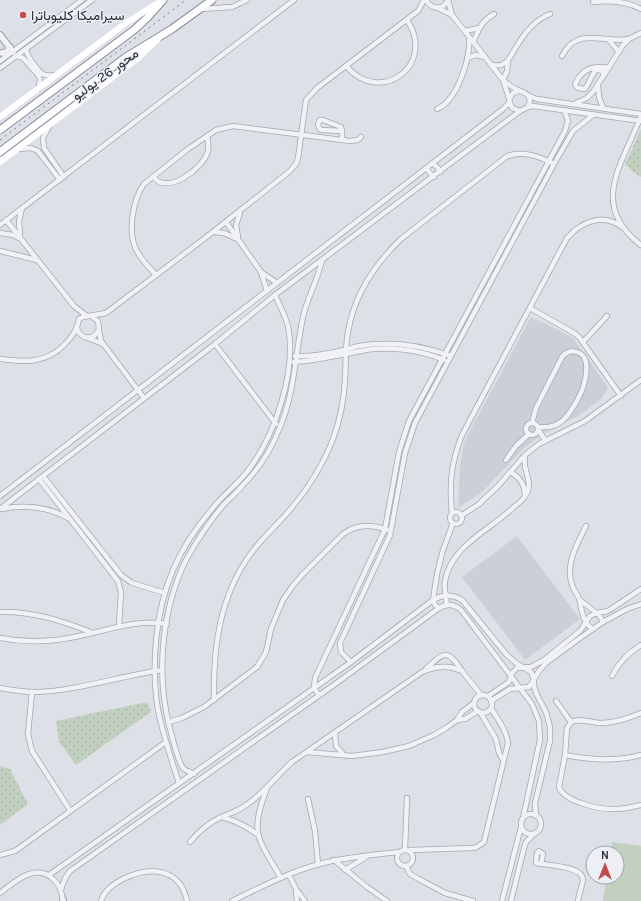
<svg xmlns="http://www.w3.org/2000/svg" width="641" height="901" font-family="Karla,Vazirmatn,sans-serif">
<style>
.built{fill:#cccfd8}
.park{fill:url(#park-dots)}
.garden{fill:#c2d0c0}
.lines{fill:none;stroke-linecap:round;stroke-linejoin:round}
.minor-casing{stroke:#a4a7b0;stroke-width:6}
.tertiary-casing{stroke:#a4a7b0;stroke-width:8}
.trunk-casing{stroke:#878c9c;stroke-width:9}
.minor{stroke:#f1f2f5;stroke-width:4.5}
.tertiary{stroke:#f1f2f5;stroke-width:5.5}
.secondary{stroke:#fff;stroke-width:6}
.trunk{stroke:#fff;stroke-width:7}
.rail{stroke:#797e8f;stroke-width:1;stroke-dasharray:2 4;stroke-linecap:butt}
.poi-dot{fill:#c34b4d;stroke:#edeff4;stroke-width:1.5}
.labels{text-anchor:middle;stroke-width:3;stroke-linejoin:round;paint-order:stroke}
.poi-label{font-size:14px;fill:#292d3c;stroke:#edeff4;text-anchor:start}
.street-label{font-size:14px;fill:#292d3c;stroke:#edeff4}
</style>
<defs>
<pattern id="park-dots" width="8" height="8" patternUnits="userSpaceOnUse"><rect width="8" height="8" fill="#c2d0c0"/><path d="M2 2h.1M6 6h.1" fill="none" stroke="#a7b3a6" stroke-width="1.8" stroke-linecap="round"/></pattern>
</defs>
<rect width="100%" height="100%" fill="#dee0e7"/>
<!-- built -->
<g class="built">
<polygon points="531,317 572,337 608,387 602,398 580,415 543,434 525,447 481,493 458,508 460,466 465,440"/>
<polygon points="517,536 580,619 525,660 462,577"/>
</g>
<!-- park -->
<g class="park">
<polygon points="641,129 641,177 633,172 625,164"/>
<polygon points="147,702 151,712 76,765 59,742 56,721"/>
<polygon points="0,766 10,769 28,804 0,825"/>
</g>
<!-- garden -->
<polygon class="garden" points="612,842 641,846 641,901 603,901 607,877 617,877 617,853 611,853"/>
<g class="lines">
<!-- minor casing -->
<g class="minor-casing">
<g id="minor">
<path d="M 426,0 C 432,10 443,10 448,0"/>
<polyline points="448,0 452,15"/>
<path d="M 593,2 C 610,0 626,1 641,9"/>
<path d="M 438,8 L 452,15 L 503,80 C 507,83 511,87 516,89 C 524,93 534,94 528,107 L 520,111 L 512,108 L 509,100 L 513,93 L 519,91"/>
<polyline points="202,9 232,7 247,0"/>
<polyline points="465,31 479,28"/>
<polyline points="608,39 619,52"/>
<path d="M 473,42 C 479,30 481,21 494,14"/>
<path d="M 26,49 C 26,55 39,73 45,75 C 49,76 52,75 55,75"/>
<polyline points="17,56 23,58 39,76 40,80 38,89"/>
<path d="M 562,56 C 578,25 603,44 629,39"/>
<polyline points="467,58 476,55 485,57"/>
<polyline points="0,61 82,0"/>
<polyline points="508,61 507,71 503,80 509,98"/>
<path d="M 491,64 C 496,66 502,66 506,62 C 510,59 512,53 515,49 C 523,35 534,20 550,14"/>
<path d="M 346,66 C 381,107 437,64 407,20"/>
<polyline points="0,68 92,0"/>
<path d="M 604,75 L 602,71 L 596,69 L 585,89 L 578,88 L 575,85 C 581,69 593,65 609,68"/>
<polyline points="598,86 599,97 603,108"/>
<polyline points="529,96 537,99 641,114"/>
<polyline points="576,103 587,98 593,92 623,45 629,39 641,33"/>
<polyline points="528,107 533,106 641,121"/>
<path d="M 437,109 C 457,101 471,58 469,37"/>
<path d="M 641,116 C 623,163 588,205 641,245"/>
<polyline points="50,125 43,138 44,148 64,177"/>
<polyline points="342,140 342,131 341,127 323,120 320,120 318,124 319,128 321,130 342,131"/>
<polyline points="18,149 31,148 38,151 60,180"/>
<polyline points="433,164 437,167 440,172"/>
<polyline points="427,168 429,172 434,177"/>
<path d="M 153,176 C 166,197 204,168 208,151 C 209,146 208,141 207,136"/>
<polyline points="6,220 74,306 87,316"/>
<polyline points="226,222 261,272 267,291"/>
<polyline points="0,225 294,0"/>
<polyline points="213,232 224,233 237,239"/>
<polyline points="0,233 13,235 19,238"/>
<polyline points="20,236 19,221 22,208"/>
<polyline points="238,237 236,225 240,213"/>
<polyline points="0,251 37,260"/>
<polyline points="261,272 277,283"/>
<path d="M 156,275 C 149,267 139,258 135,247 C 128,230 133,199 144,184 L 188,149 L 216,130 L 233,126 L 350,141 L 358,140 L 361,137"/>
<polyline points="530,308 574,333 579,337 621,396"/>
<path d="M 91,316 L 98,321 L 99,329 C 96,336 91,339 84,337 L 78,332 L 77,327 L 79,319 L 83,317 L 106,313 L 213,232 L 290,171 L 296,164 L 298,158 L 306,100 L 317,88 L 418,11 L 424,0"/>
<polyline points="99,331 101,341 144,398"/>
<polyline points="88,338 103,344"/>
<polyline points="583,342 607,316"/>
<polyline points="215,344 276,424"/>
<path d="M 295,356 C 312,357 328,354 344,350 C 349,349 354,347 359,346 C 388,341 420,345 448,355"/>
<path d="M 0,359 C 23,362 46,364 64,345 C 69,340 74,335 76,328"/>
<path d="M 294,362 C 316,361 335,356 356,352 C 384,345 418,349 444,360"/>
<path d="M 532,423 L 536,408 L 562,357 C 569,348 583,350 586,362 C 587,369 586,377 584,384 C 582,393 570,415 562,421 C 555,427 547,428 538,427"/>
<circle cx="532" cy="429" r="6"/>
<polyline points="538,429 545,440"/>
<polyline points="506,460 516,446 529,434"/>
<path d="M 510,472 C 520,477 525,485 525,496"/>
<polyline points="43,476 121,575 132,583 165,593"/>
<polyline points="39,479 118,581 121,592 119,626"/>
<polyline points="0,496 503,109 509,103"/>
<polyline points="0,509 215,344 275,295 520,111"/>
<path d="M 2,509 C 23,504 49,507 68,518"/>
<circle cx="456" cy="518" r="6"/>
<path d="M 452,513 C 449,482 451,464 462,435 L 567,238 C 582,221 603,213 622,227"/>
<polyline points="461,516 479,504 499,485 525,455 539,444 585,421 641,380"/>
<path d="M 586,526 C 577,544 565,564 572,585 C 574,591 579,596 580,602 C 582,612 583,623 593,629"/>
<polyline points="580,600 599,615 603,622"/>
<path d="M 446,605 C 448,597 443,590 445,581 C 452,544 491,530 515,506 C 519,503 525,498 527,493 C 533,481 522,469 525,457"/>
<polyline points="439,608 435,605 433,600 437,574 443,550 453,523"/>
<path d="M 0,612 C 33,611 63,621 93,633"/>
<path d="M 0,638 C 26,643 53,642 79,636 C 109,630 136,619 167,624"/>
<polyline points="351,662 341,652 340,643 390,535 405,453 415,423 554,164 573,131 593,115"/>
<path d="M 426,669 C 444,652 447,648 462,671"/>
<path d="M 612,676 C 619,662 628,653 641,645"/>
<path d="M 0,688 C 11,690 23,692 34,692 C 78,691 119,676 162,670"/>
<polyline points="32,692 28,734 32,751 70,810"/>
<polyline points="319,695 314,688 315,678 385,529 399,452 409,421 565,131 568,120 564,110"/>
<circle cx="483" cy="704" r="9"/>
<polyline points="488,696 509,682 512,673 517,668 531,667 544,660 580,631 590,616 597,613 608,611 641,589"/>
<path d="M 214,700 C 213,649 219,599 249,556 C 261,539 276,526 289,511 C 308,489 323,465 333,439 C 340,420 344,400 345,380 C 346,364 345,348 348,332 C 354,295 375,264 401,239 L 506,157 C 520,149 541,157 554,164"/>
<polyline points="491,701 510,689 529,687 539,671 546,663 580,638 603,622 627,609 641,604"/>
<polyline points="556,701 571,722"/>
<polyline points="480,712 496,739 499,753 503,760"/>
<path d="M 641,713 C 627,719 614,723 599,723 C 590,722 579,718 571,722 L 567,728 L 565,755 L 559,787 C 564,802 601,810 616,809 C 624,809 633,807 641,805"/>
<polyline points="457,720 465,719 478,711"/>
<path d="M 169,722 L 182,718 L 204,707 L 257,667 L 266,652 L 271,629 L 283,600 L 292,587 L 302,575 L 343,534 C 357,524 371,524 387,530"/>
<polyline points="335,733 336,746 343,754"/>
<polyline points="307,752 352,756 383,752 409,746 434,735 446,728 457,720 462,712 474,703"/>
<path d="M 565,755 C 590,760 616,762 641,755"/>
<path d="M 194,774 C 190,772 186,771 183,768 C 177,760 172,735 169,725 C 156,672 162,609 186,560 C 196,542 207,525 220,509 C 227,500 236,494 243,485 C 259,469 272,448 280,427 C 295,392 295,354 303,317 C 307,298 318,280 322,260"/>
<path d="M 179,783 C 171,759 163,735 158,710 C 151,667 155,612 173,570 C 183,546 200,522 218,502 C 227,492 238,483 247,472 C 275,436 297,371 288,326 C 285,315 280,306 275,295"/>
<path d="M 267,788 C 262,802 254,822 259,837 C 263,851 274,865 281,878"/>
<polyline points="308,799 315,831 318,864"/>
<circle cx="531" cy="824" r="10"/>
<path d="M 222,817 C 236,821 247,826 258,835"/>
<path d="M 190,842 C 199,831 208,823 221,817 C 231,813 241,810 249,803 C 265,792 277,775 292,762 L 422,672 C 435,666 449,665 462,671 L 481,695"/>
<polyline points="405,849 407,798"/>
<circle cx="405" cy="858" r="8"/>
<path d="M 410,850 L 473,848 L 477,847 L 484,842 L 508,743 C 506,729 498,720 491,708"/>
<polyline points="0,855 15,851 166,742"/>
<polyline points="334,860 367,887 387,901"/>
<path d="M 541,864 L 543,854 L 539,851 L 537,853 L 536,863 C 546,865 583,866 583,880 C 582,886 579,894 578,901"/>
<polyline points="406,866 410,874 417,878 445,893 473,901"/>
<polyline points="345,870 366,857"/>
<path d="M 49,875 L 351,662 L 433,600 C 443,594 452,594 462,600 L 506,654 L 516,663 L 531,672 L 534,679 L 534,686 L 537,695 L 546,712 L 550,727 L 550,741 L 535,803 L 536,816"/>
<polyline points="289,875 296,889 305,901"/>
<path d="M 61,890 C 63,882 65,877 70,871 L 338,682 L 439,608 C 447,603 454,604 461,610 L 532,704 L 539,721 L 540,740 L 523,818"/>
<polyline points="296,891 297,901"/>
<path d="M 0,893 C 14,882 36,862 53,879 C 60,885 62,892 63,901"/>
<path d="M 101,901 C 104,890 113,884 123,879 C 149,866 180,867 187,901"/>
<path d="M 232,901 C 259,888 291,871 320,864 C 345,857 373,855 399,852"/>
<polyline points="502,901 521,827"/>
<polyline points="511,901 524,848 526,842 535,833"/>
</g>
</g>
<!-- tertiary casing -->
<g class="tertiary-casing">
<g id="tertiary">
<polyline points="0,35 13,52"/>
<polyline points="2,53 7,52 10,47"/>
<polyline points="63,900 63,901"/>
</g>
</g>
<!-- trunk casing -->
<g class="trunk-casing">
<g id="trunk">
<polyline points="0,130 134,30 147,18 163,0"/>
<polyline points="0,152 126,57 172,29 212,0"/>
</g>
</g>
<!-- minor -->
<use href="#minor" class="minor"/>
<!-- tertiary -->
<use href="#tertiary" class="tertiary"/>
<!-- secondary -->
<g class="secondary">
<polyline points="0,117 126,23 161,1"/>
<polyline points="0,162 138,58 158,39"/>
</g>
<!-- trunk -->
<use href="#trunk" class="trunk"/>
<!-- rail -->
<polyline class="rail" points="0,140 186,0"/>
</g>
<!-- markers -->
<circle class="poi-dot" cx="23" cy="15" r="4"/>
<g class="labels">
<!-- poi labels -->
<g class="poi-label">
<text x="31" y="20">سيراميكا كليوباترا</text>
</g>
<!-- street labels -->
<g class="street-label">
<text transform="translate(105 74) rotate(-36)" y="5">محور 26 يوليو</text>
</g>
</g>
<!-- north arrow -->
<g transform="translate(605 865)"><circle r="19" fill="#edeff4" stroke="#9fa1aa"/>
<path d="M0-3L7 15L0 10L-7 15Z" fill="#c34b4d"/>
<text y="-6" font-size="11" font-weight="bold" text-anchor="middle" fill="#292d3c">N</text>
</g>
</svg>
